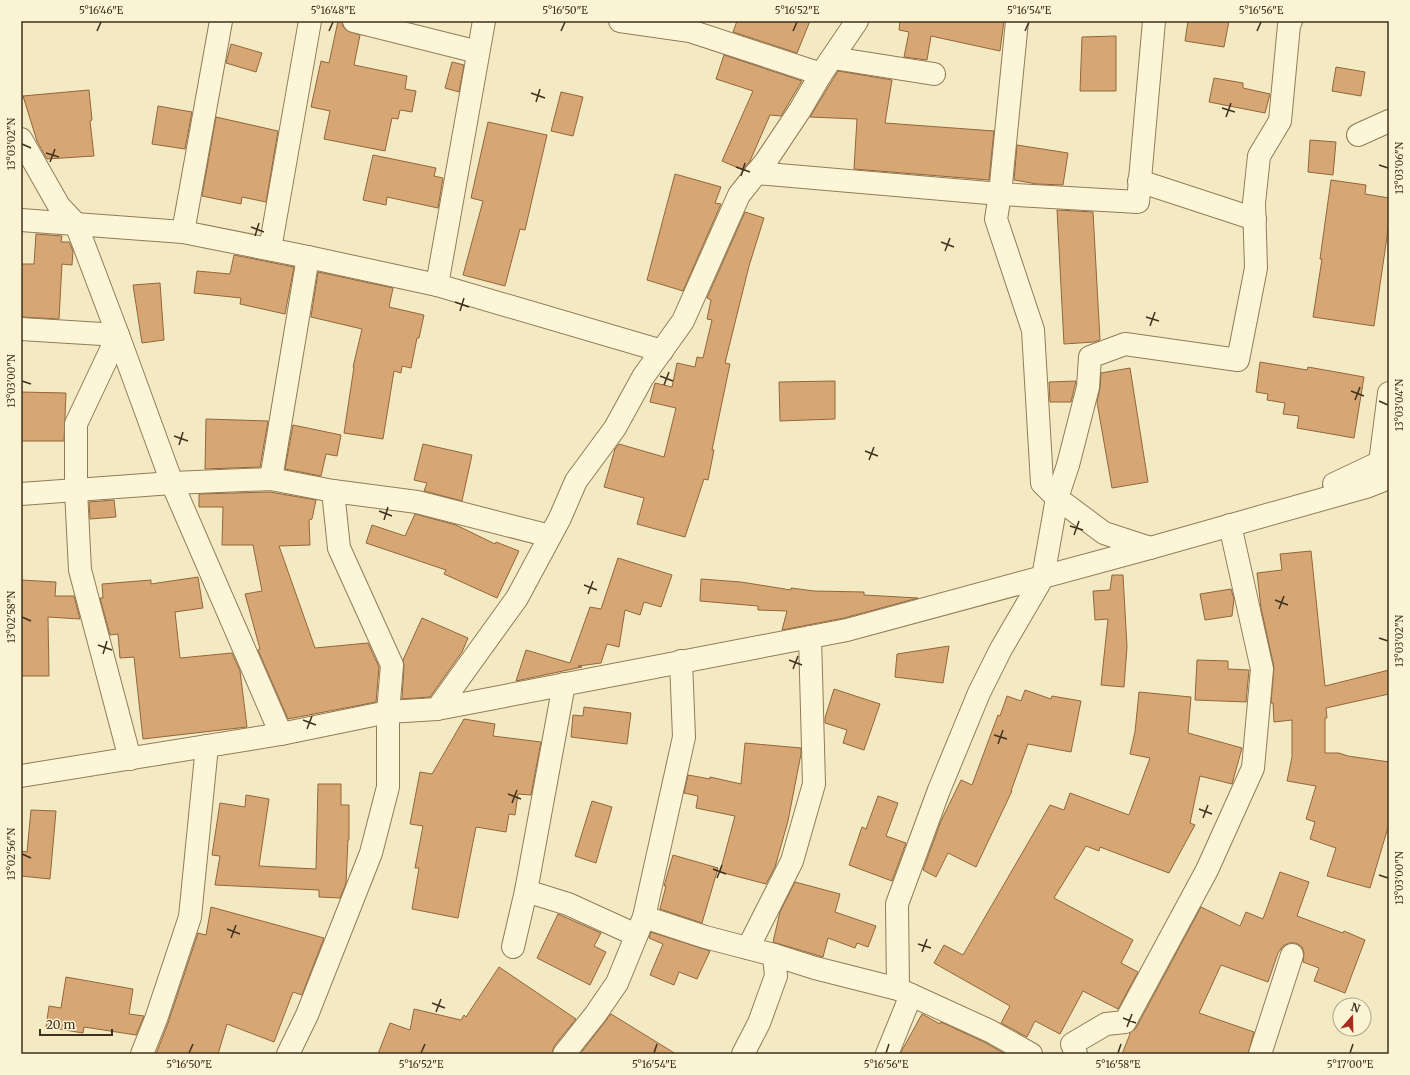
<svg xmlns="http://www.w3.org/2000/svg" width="1410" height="1075" font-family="Merriweather,serif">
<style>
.building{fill:#d6a775;stroke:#93663a}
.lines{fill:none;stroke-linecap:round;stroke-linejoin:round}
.minor-casing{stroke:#917c57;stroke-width:24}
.minor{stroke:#fdf5d8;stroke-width:22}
.ticks{fill:none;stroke:#3f311d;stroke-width:1.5}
.neatline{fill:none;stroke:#3f311d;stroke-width:1.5}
.ticks-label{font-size:10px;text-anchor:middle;fill:#3f311d}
</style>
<rect width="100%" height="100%" fill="#f3eac3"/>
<!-- building -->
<g class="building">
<polygon points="338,21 342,21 342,25 346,30 360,35 354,65 407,76 405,89 416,91 412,112 400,110 398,119 392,118 385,151 324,139 330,111 311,107 321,61 329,63"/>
<polygon points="737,21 810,21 797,53 733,32"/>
<polygon points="900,21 1004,21 1000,51 931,36 927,60 904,57 909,32 899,30"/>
<polygon points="1188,21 1229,21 1224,47 1185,41"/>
<polygon points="1116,36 1116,91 1080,91 1082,37"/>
<polygon points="231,44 262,53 256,72 226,63"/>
<polygon points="724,55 802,81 781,116 770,115 750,161 743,170 722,161 753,91 716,79"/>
<polygon points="452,62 464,65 459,92 445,88"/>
<polygon points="1336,67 1365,72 1361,96 1332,91"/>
<polygon points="838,71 892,80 885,123 994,131 989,180 854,169 857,119 810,117"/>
<polygon points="1214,78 1243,83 1243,88 1270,94 1265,113 1209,102"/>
<polygon points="89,90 92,120 90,121 94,156 47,159 37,141 23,96"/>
<polygon points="561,92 583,97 573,136 551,131"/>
<polygon points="158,106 192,112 185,149 152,144"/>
<polygon points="216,117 278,131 266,202 242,197 241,204 202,196"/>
<polygon points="488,122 547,135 525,230 520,229 505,286 463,275 483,201 471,198"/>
<polygon points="1310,140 1336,142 1333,175 1308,172"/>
<polygon points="1017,145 1068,153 1063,185 1037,184 1014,180"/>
<polygon points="373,155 436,168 434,176 443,178 438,208 387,197 386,205 363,200"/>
<polygon points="675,174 721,187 715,203 721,204 683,291 647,280"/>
<polygon points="1331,180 1366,185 1365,194 1389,198 1389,223 1374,326 1313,317 1322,259 1320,259"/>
<polygon points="1057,210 1093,212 1100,340 1094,342 1064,344"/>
<polygon points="745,212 764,218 749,266 725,363 730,364 712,450 714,450 708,480 704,479 685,537 637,524 644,498 604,487 615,449 619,444 664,457 676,408 650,402 655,383 672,387 677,363 695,367 697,357 703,358 712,320 707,319 711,300 707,298"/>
<polygon points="36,234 62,236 61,242 69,242 73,251 72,265 62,264 59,319 21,317 21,264 34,264"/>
<polygon points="234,255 294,267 285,314 240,304 241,298 194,293 197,271 230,274"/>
<polygon points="318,272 393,288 389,307 424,315 419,338 417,338 411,368 402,366 401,373 394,371 383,439 344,433 354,367 353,367 362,329 311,317"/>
<polygon points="160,283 164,340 142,343 133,285"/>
<polygon points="1260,362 1307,370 1308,367 1364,377 1354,438 1297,428 1299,416 1283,414 1285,403 1267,400 1268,394 1256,392"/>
<polygon points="1130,368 1148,482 1112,488 1097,402 1100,388 1101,373"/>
<polygon points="835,381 835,419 780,421 779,382"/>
<polygon points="1076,381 1071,402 1050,402 1049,382"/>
<polygon points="21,392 66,393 64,441 21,441"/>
<polygon points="206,419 268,421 260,467 205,469"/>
<polygon points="293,425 341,435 337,456 326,454 321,476 285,469"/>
<polygon points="423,444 472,455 462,501 424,491 427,483 414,480"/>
<polygon points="270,492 316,500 312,519 309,520 310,545 279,546 315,648 368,643 379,667 376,702 288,719 258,650 260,649 245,594 262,591 253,545 222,545 223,507 199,507 199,494"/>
<polygon points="114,500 116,517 90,519 89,502"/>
<polygon points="415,514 456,525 495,544 496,542 519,551 497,598 444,574 446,570 366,543 372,525 405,536"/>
<polygon points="1311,551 1325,686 1389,670 1389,694 1326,708 1327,718 1325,718 1325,753 1339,753 1348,756 1389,762 1389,824 1370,888 1327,876 1336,848 1310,839 1315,822 1306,819 1316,786 1287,781 1292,757 1292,720 1274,722 1273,703 1271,703 1274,667 1261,608 1257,573 1282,570 1280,554"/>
<polygon points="618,558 672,575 661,607 644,602 640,615 625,610 619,647 607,644 601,663 578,666 582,667 516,681 526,650 570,663 590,607 601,609"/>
<polygon points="1112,575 1123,575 1127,647 1124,687 1101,685 1108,619 1095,620 1093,591 1110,590"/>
<polygon points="198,577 203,608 175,612 180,658 232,653 240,671 247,727 143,739 134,657 120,658 118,634 110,635 100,598 103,598 102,584 151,580 151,584"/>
<polygon points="701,579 741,582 791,590 791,588 814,591 864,592 864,595 918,598 844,618 782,630 787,611 758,610 758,606 700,601"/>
<polygon points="21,580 56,582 55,596 74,596 80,619 48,617 49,676 21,676"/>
<polygon points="1231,589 1234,599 1232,616 1205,620 1200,594"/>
<polygon points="422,618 468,638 462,652 430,697 402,699 404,666 403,660"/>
<polygon points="949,646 943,683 895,677 897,654"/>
<polygon points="1197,660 1228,661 1228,669 1249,670 1246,702 1195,700"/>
<polygon points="834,689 880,704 864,750 843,743 847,730 825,723 825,718"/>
<polygon points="1025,690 1051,699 1052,696 1081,701 1071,752 1028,744 1011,791 1012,791 976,867 948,853 936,877 923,870 941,821 961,780 972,785 998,715 1000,716 1007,696 1021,701"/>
<polygon points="1139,692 1191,697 1188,733 1242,748 1232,784 1200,776 1190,823 1195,825 1169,873 1100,847 1099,851 1086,846 1054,898 1133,940 1121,963 1138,972 1118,1009 1083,991 1060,1034 1035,1021 1027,1037 1001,1023 1010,1006 934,963 944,945 963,955 1050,805 1064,810 1070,793 1129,815 1150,758 1130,754 1135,732"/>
<polygon points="584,707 631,713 627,744 571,737 573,715 583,716"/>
<polygon points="464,719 495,724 493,736 541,742 531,795 518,794 515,815 509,814 506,832 476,827 458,918 412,909 419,868 415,868 423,826 410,824 420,772 432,774"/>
<polygon points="745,743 801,748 801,754 788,821 775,867 766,884 720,872 735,816 696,808 698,796 684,793 688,775 710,779 710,777 741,784"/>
<polygon points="318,784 341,784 341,805 349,805 349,840 348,840 346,883 340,898 319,897 319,890 215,885 220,856 212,855 220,803 245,807 246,795 269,799 259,866 316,869"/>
<polygon points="878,796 898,803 886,836 906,843 892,881 849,865 862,827 866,829"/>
<polygon points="592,801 612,807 596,863 575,856"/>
<polygon points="31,810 56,811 50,879 21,876 21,851 27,852"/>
<polygon points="673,855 718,868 702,923 660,909 666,886 664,886"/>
<polygon points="1280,872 1309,882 1297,916 1343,933 1344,931 1365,940 1345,993 1314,981 1319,968 1303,962 1304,953 1302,947 1296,943 1289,943 1283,946 1278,953 1268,982 1221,965 1199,1013 1254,1032 1248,1054 1122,1054 1130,1034 1129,1033 1136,1028 1201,907 1240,926 1246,912 1263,919"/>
<polygon points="795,882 840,894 835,912 876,926 868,947 857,943 855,948 828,938 823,957 773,942 780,912"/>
<polygon points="211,907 324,938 302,995 293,992 274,1042 227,1024 218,1054 156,1054 168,1023 198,933 206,935"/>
<polygon points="558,914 601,933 594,946 606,952 590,985 537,958"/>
<polygon points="651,932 710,951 697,979 679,972 674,985 650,975 663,944 649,938"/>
<polygon points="499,967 576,1019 554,1046 552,1054 378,1054 390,1023 410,1030 414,1009 461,1020 464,1015 466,1017"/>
<polygon points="66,977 133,989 129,1014 144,1016 136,1035 84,1027 83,1033 46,1027 49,1006 61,1008"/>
<polygon points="611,1014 676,1054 580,1054"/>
<polygon points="922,1014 940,1024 941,1022 984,1042 1005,1054 900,1054"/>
</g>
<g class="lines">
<!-- minor casing -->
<g class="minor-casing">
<g id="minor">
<polyline points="354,21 478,52"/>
<polyline points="620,21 690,31 821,74"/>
<polyline points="1017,21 1000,194 996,219 1033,330 1042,483 1057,498 1104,533 1150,548"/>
<polyline points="833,58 934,74"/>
<polyline points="1358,135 1389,121"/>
<polyline points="21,139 59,206 76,224 118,335 172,483 281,734"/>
<polyline points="756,173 1000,194 1138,202 1154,21"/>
<polyline points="1139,181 1255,219"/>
<polyline points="21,220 183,232 308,257 437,285 662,351"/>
<polyline points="183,232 221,21"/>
<polyline points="270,249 310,21"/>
<polyline points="437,285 484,21"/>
<polyline points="21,329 118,335 76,424 76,490 80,570 130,759"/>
<polyline points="1380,463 1389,393"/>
<polyline points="271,479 308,257"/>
<polyline points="1334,484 1389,458"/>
<polyline points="21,494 172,483 271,479 333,491 417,502 550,536"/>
<polyline points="437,709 517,598 560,518 576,481 615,428 643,377 683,321 739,195 766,161 800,110 821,74 857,21"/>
<polyline points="21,776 281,734 388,712 437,709 847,630 1150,548 1366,487 1389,478"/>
<polyline points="526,891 568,904 636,935"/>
<polyline points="644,917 705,937 774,955 815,968 898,989 990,1031 1031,1054"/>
<polyline points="513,947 526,891 564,684"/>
<polyline points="748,948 792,861 814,784 810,637"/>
<polyline points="898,989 897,904 939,790 979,693 1001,649 1043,577 1057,498 1068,465 1088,387 1090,357 1125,344 1238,360 1256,268 1254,203 1259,156 1280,121 1289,25 1291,21"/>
<polyline points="142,1054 156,1019 190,917 207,746"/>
<polyline points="288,1054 307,1015 371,853 388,787 388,712 392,665 339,548 333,491"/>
<polyline points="564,1054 595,1015 617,983 644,917 684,737 681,661"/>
<polyline points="743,1054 759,1023 776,976 774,955"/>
<polyline points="887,1054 911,995"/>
<polyline points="1076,1054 1072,1044 1106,1024 1125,1022 1207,870 1253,768 1262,669 1230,525"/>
<polyline points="1260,1054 1292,955"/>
</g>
</g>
<!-- minor -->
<use href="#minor" class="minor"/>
</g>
<!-- ticks -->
<path class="ticks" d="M 97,31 L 101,22M 329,31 L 333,22M 561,31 L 565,22M 793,31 L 797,22M 1025,31 L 1029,22M 1257,31 L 1261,22M 531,93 L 545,98M 536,102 L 540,89M 1222,108 L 1235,112M 1226,117 L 1231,103M 22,144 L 31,148M 46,153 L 59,157M 50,162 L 55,149M 1379,165 L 1388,168M 736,167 L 750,172M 741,176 L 745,163M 251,227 L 264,232M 255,236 L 259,223M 941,242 L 954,247M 945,251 L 950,238M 455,302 L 469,307M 460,311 L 464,298M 1146,317 L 1159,321M 1150,326 L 1155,312M 660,376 L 673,381M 22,381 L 31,384M 664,385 L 669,372M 1351,391 L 1364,396M 1355,400 L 1360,387M 1379,401 L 1388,405M 174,436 L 188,441M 179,445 L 183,432M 865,451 L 878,456M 869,460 L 874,447M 379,511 L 392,516M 384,520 L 388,507M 1070,526 L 1083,530M 1074,535 L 1079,521M 584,585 L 597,590M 588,594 L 593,581M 1275,600 L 1288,605M 1279,609 L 1284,596M 22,617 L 31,621M 1379,638 L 1388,641M 98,645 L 112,650M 103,654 L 107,641M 789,660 L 802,665M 793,669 L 798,656M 303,720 L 316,725M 307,729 L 312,716M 994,735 L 1007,739M 998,744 L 1003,730M 508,794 L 521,799M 512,803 L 517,790M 1199,809 L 1212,814M 1203,818 L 1208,805M 22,854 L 31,858M 713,869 L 726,874M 1379,875 L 1388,878M 717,878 L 722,865M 227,929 L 240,934M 231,938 L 236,925M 918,944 L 931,948M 922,952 L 927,939M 432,1003 L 445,1008M 436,1012 L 441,999M 1123,1018 L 1136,1023M 1127,1027 L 1132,1014M 189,1053 L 193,1044M 421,1053 L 425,1044M 654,1053 L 657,1044M 886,1053 L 889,1044M 1118,1053 L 1121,1044M 1350,1053 L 1353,1044"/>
<!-- border -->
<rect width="1410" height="1075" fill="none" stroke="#faf3d4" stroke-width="44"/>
<!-- north arrow -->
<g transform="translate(1352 1017) rotate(20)"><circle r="19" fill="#faf3d4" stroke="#afa58b"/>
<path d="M0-3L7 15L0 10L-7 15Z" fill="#a72c1f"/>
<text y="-6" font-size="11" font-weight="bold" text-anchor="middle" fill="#3f311d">N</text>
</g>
<!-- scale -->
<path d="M40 1029v6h72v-6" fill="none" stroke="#3f311d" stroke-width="2"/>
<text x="46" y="1029" font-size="12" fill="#3f311d" stroke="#faf3d4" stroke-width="3" paint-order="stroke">20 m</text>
<rect x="22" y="22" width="1366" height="1031" class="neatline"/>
<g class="ticks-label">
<text x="101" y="14">5°16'46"E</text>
<text x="333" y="14">5°16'48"E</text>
<text x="565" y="14">5°16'50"E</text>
<text x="797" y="14">5°16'52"E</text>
<text x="1029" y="14">5°16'54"E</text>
<text x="1261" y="14">5°16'56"E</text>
<text transform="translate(11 144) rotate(-90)" y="4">13°03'02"N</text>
<text transform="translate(1399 168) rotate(-90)" y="4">13°03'06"N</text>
<text transform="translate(11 381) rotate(-90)" y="4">13°03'00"N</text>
<text transform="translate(1399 405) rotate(-90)" y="4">13°03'04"N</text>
<text transform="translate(11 617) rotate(-90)" y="4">13°02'58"N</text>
<text transform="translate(1399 641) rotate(-90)" y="4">13°03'02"N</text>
<text transform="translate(11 854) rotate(-90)" y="4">13°02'56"N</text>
<text transform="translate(1399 878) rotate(-90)" y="4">13°03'00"N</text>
<text x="189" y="1068">5°16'50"E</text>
<text x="421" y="1068">5°16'52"E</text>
<text x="654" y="1068">5°16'54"E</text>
<text x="886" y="1068">5°16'56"E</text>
<text x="1118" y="1068">5°16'58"E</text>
<text x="1350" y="1068">5°17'00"E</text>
</g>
</svg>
